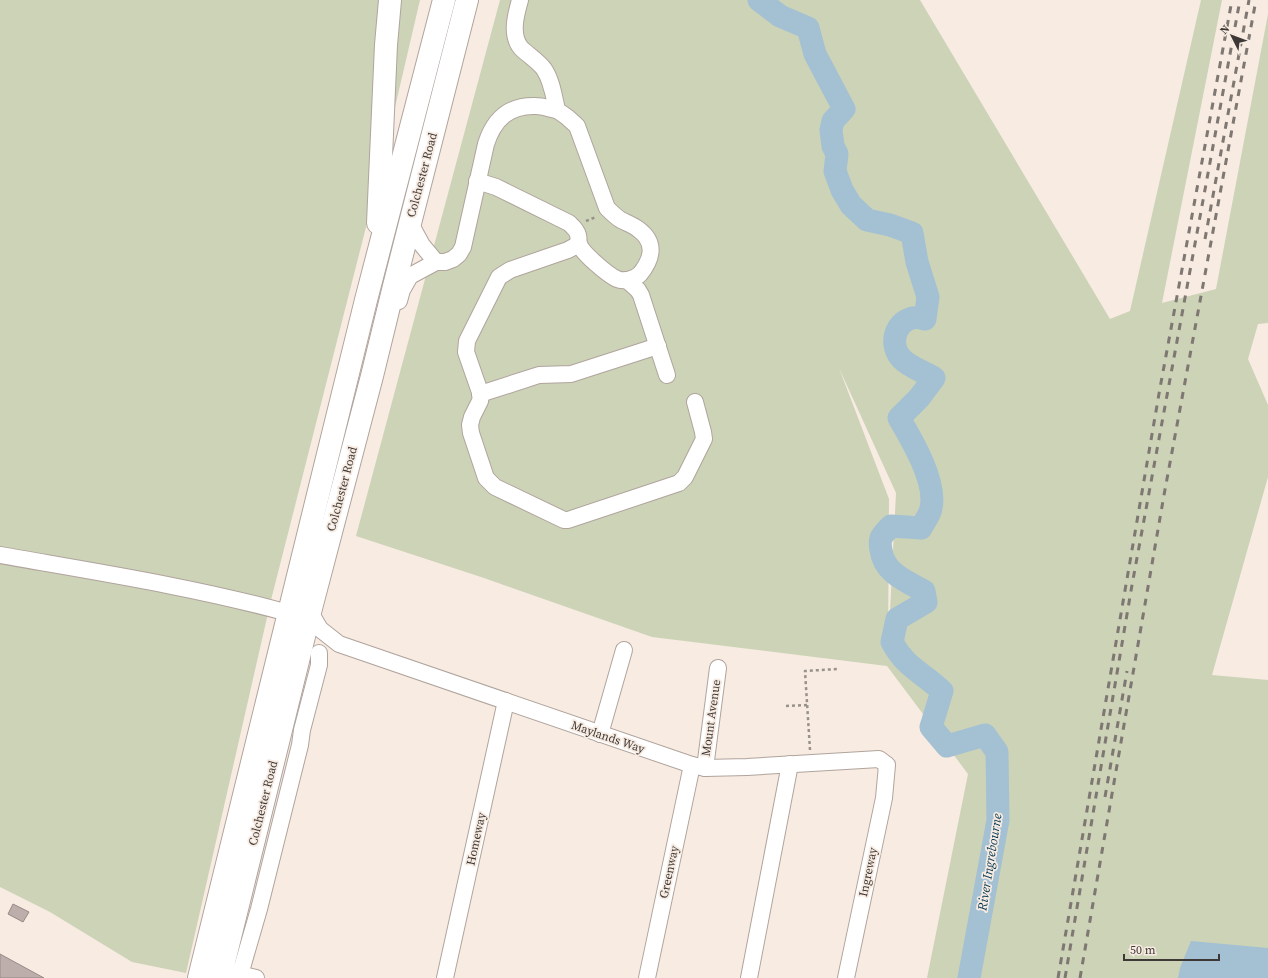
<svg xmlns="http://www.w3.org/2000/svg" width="1268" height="978" font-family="'Source Serif 4',serif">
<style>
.green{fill:#cdd3b7;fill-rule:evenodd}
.water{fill:#a4c0d3}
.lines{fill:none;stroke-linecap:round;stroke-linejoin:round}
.river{stroke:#a4c0d3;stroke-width:23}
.building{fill:#bdaeac;stroke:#978987}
.minor-casing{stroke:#b0a49d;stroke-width:18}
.highway-casing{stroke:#b0a49d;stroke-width:24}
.path{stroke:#99918b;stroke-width:2.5;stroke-dasharray:3 3;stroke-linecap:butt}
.minor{stroke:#fff;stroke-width:16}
.highway{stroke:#fff;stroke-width:22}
.rail{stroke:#7e7772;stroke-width:3;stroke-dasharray:7 7;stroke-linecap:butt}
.labels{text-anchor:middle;stroke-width:3.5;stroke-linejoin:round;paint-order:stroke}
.street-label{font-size:12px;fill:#3d3835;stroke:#f7ebe2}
.water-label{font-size:13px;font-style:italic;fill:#003651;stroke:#f7ebe2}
</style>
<rect width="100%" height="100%" fill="#f7ebe2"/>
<!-- green -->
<g class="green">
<polygon points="0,0 420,0 378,180 271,600 186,973 132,962 50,912 0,887"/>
<path d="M 500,0 L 920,0 L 1110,319 L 1130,311 L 1201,0 L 1222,0 L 1162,303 L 1216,289 L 1268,14 L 1268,323 L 1258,324 L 1248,359 L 1268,405 L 1268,477 L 1212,675 L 1268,680 L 1268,978 L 927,978 L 968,774 L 887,666 L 652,637 L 484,578 L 356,536 ZM 839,368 L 896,493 L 888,651 L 889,499 Z"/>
</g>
<!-- water -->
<polygon class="water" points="1191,941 1268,948 1268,978 1178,978 1180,968"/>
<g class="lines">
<!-- river -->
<path class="river" d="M 759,0 L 780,16 L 808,28 L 815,54 L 844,109 L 833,121 L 831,130 L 833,146 L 837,154 L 835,171 L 842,190 L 851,205 L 867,220 L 890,225 L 912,233 L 917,262 L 928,297 L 925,319 C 921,318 916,317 912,318 C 894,323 889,346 902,359 C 908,366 926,373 934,378 L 919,398 L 899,418 C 912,440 937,482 931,508 C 930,515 924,522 921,528 L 891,526 C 888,529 883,534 881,538 C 880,542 880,546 881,550 C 884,573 906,581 924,591 L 926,602 L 897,619 L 892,642 C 905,667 923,673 942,691 L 931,727 L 947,746 L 985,735 L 997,752 L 998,820 L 969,978"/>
</g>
<!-- building -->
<g class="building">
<polygon points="13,904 29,912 23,922 8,914"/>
<polygon points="0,954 44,978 0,978"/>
</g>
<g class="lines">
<!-- minor casing -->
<g class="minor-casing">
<g id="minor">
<path d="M 477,181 L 496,187 L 569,223 C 572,226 577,230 578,235 C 579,238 578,242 579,244 C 582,253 608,275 617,279 C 624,282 635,279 640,274 C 653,258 656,242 638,229 C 633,225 627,223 621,220 C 616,217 612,213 607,208 L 577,126 L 567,117 L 557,110 C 554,97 552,81 544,69 C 538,61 528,55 521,48 C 510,35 516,14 520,0"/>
<polyline points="410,223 422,245 436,262"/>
<polyline points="579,244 568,250 510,270 499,277 467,341 466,352 481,395 480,401 472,417 470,425 471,433 486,478 495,487 564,520 568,520 679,483 685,477 704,439 703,432 695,402"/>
<polyline points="627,280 638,290 641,295 667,375"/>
<path d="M 399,301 L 402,290 L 410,276 L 436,262 L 445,262 L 453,259 L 459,254 L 463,247 L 486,144 C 494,119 509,105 536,106 C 543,106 550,109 557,110"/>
<polyline points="480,394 539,375 571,374 658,346"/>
<path d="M 0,555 C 96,572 194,587 288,613"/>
<polyline points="310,612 320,629 339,644 692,765 705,768 747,767 879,759 887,765 884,798 846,978"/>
<polyline points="600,734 624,650"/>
<polyline points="705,768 718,668"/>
<polyline points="231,972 256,978"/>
<polyline points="239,978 259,909 300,745 302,730 319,665 319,653"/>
<polyline points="445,978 506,701"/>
<polyline points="647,978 692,765"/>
<polyline points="749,978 790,764"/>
</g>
</g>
<!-- highway casing -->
<g class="highway-casing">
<g id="highway">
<polyline points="378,223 386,45 390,0"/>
<polyline points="199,978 366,300 444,0"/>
<polyline points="220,978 310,612 372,376 394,286 467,0"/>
</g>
</g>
<!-- path -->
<g class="path">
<polyline points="586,221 596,217"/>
<polyline points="786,706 807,705"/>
<polyline points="810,750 805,671 837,669"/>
</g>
<!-- minor -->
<use href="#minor" class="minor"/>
<!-- highway -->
<use href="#highway" class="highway"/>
<!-- rail -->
<g class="rail">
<polyline points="1205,239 1249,0"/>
<polyline points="1105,797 1127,671"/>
<polyline points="1058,978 1160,388 1232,0"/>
<polyline points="1065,978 1132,585 1240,0"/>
<polyline points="1080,978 1164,495 1256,0"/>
</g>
</g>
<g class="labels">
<!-- street labels -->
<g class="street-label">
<text transform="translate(422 175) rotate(-75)" y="4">Colchester Road</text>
<text transform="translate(342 489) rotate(-75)" y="4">Colchester Road</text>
<text transform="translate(711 718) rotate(-82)" y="4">Mount Avenue</text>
<text transform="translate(608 737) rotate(19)" y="4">Maylands Way</text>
<text transform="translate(263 803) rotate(-76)" y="4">Colchester Road</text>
<text transform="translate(476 839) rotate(-78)" y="4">Homeway</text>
<text transform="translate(669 872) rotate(-78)" y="4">Greenway</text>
<text transform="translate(868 872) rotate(-78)" y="4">Ingreway</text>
</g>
<!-- water labels -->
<g class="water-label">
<text transform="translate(989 862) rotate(-81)" y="5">River Ingrebourne</text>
</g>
</g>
<!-- north arrow -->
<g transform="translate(1232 36) rotate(312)" stroke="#f7ebe2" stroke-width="3" paint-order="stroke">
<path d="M0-3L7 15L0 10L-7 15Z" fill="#3d3835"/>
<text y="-6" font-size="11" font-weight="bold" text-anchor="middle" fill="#3d3835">N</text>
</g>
<!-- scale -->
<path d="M1124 954v6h95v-6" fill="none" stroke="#3d3835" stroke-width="2"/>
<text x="1130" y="954" font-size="12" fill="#3d3835" stroke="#f7ebe2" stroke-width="3" paint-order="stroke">50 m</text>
</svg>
